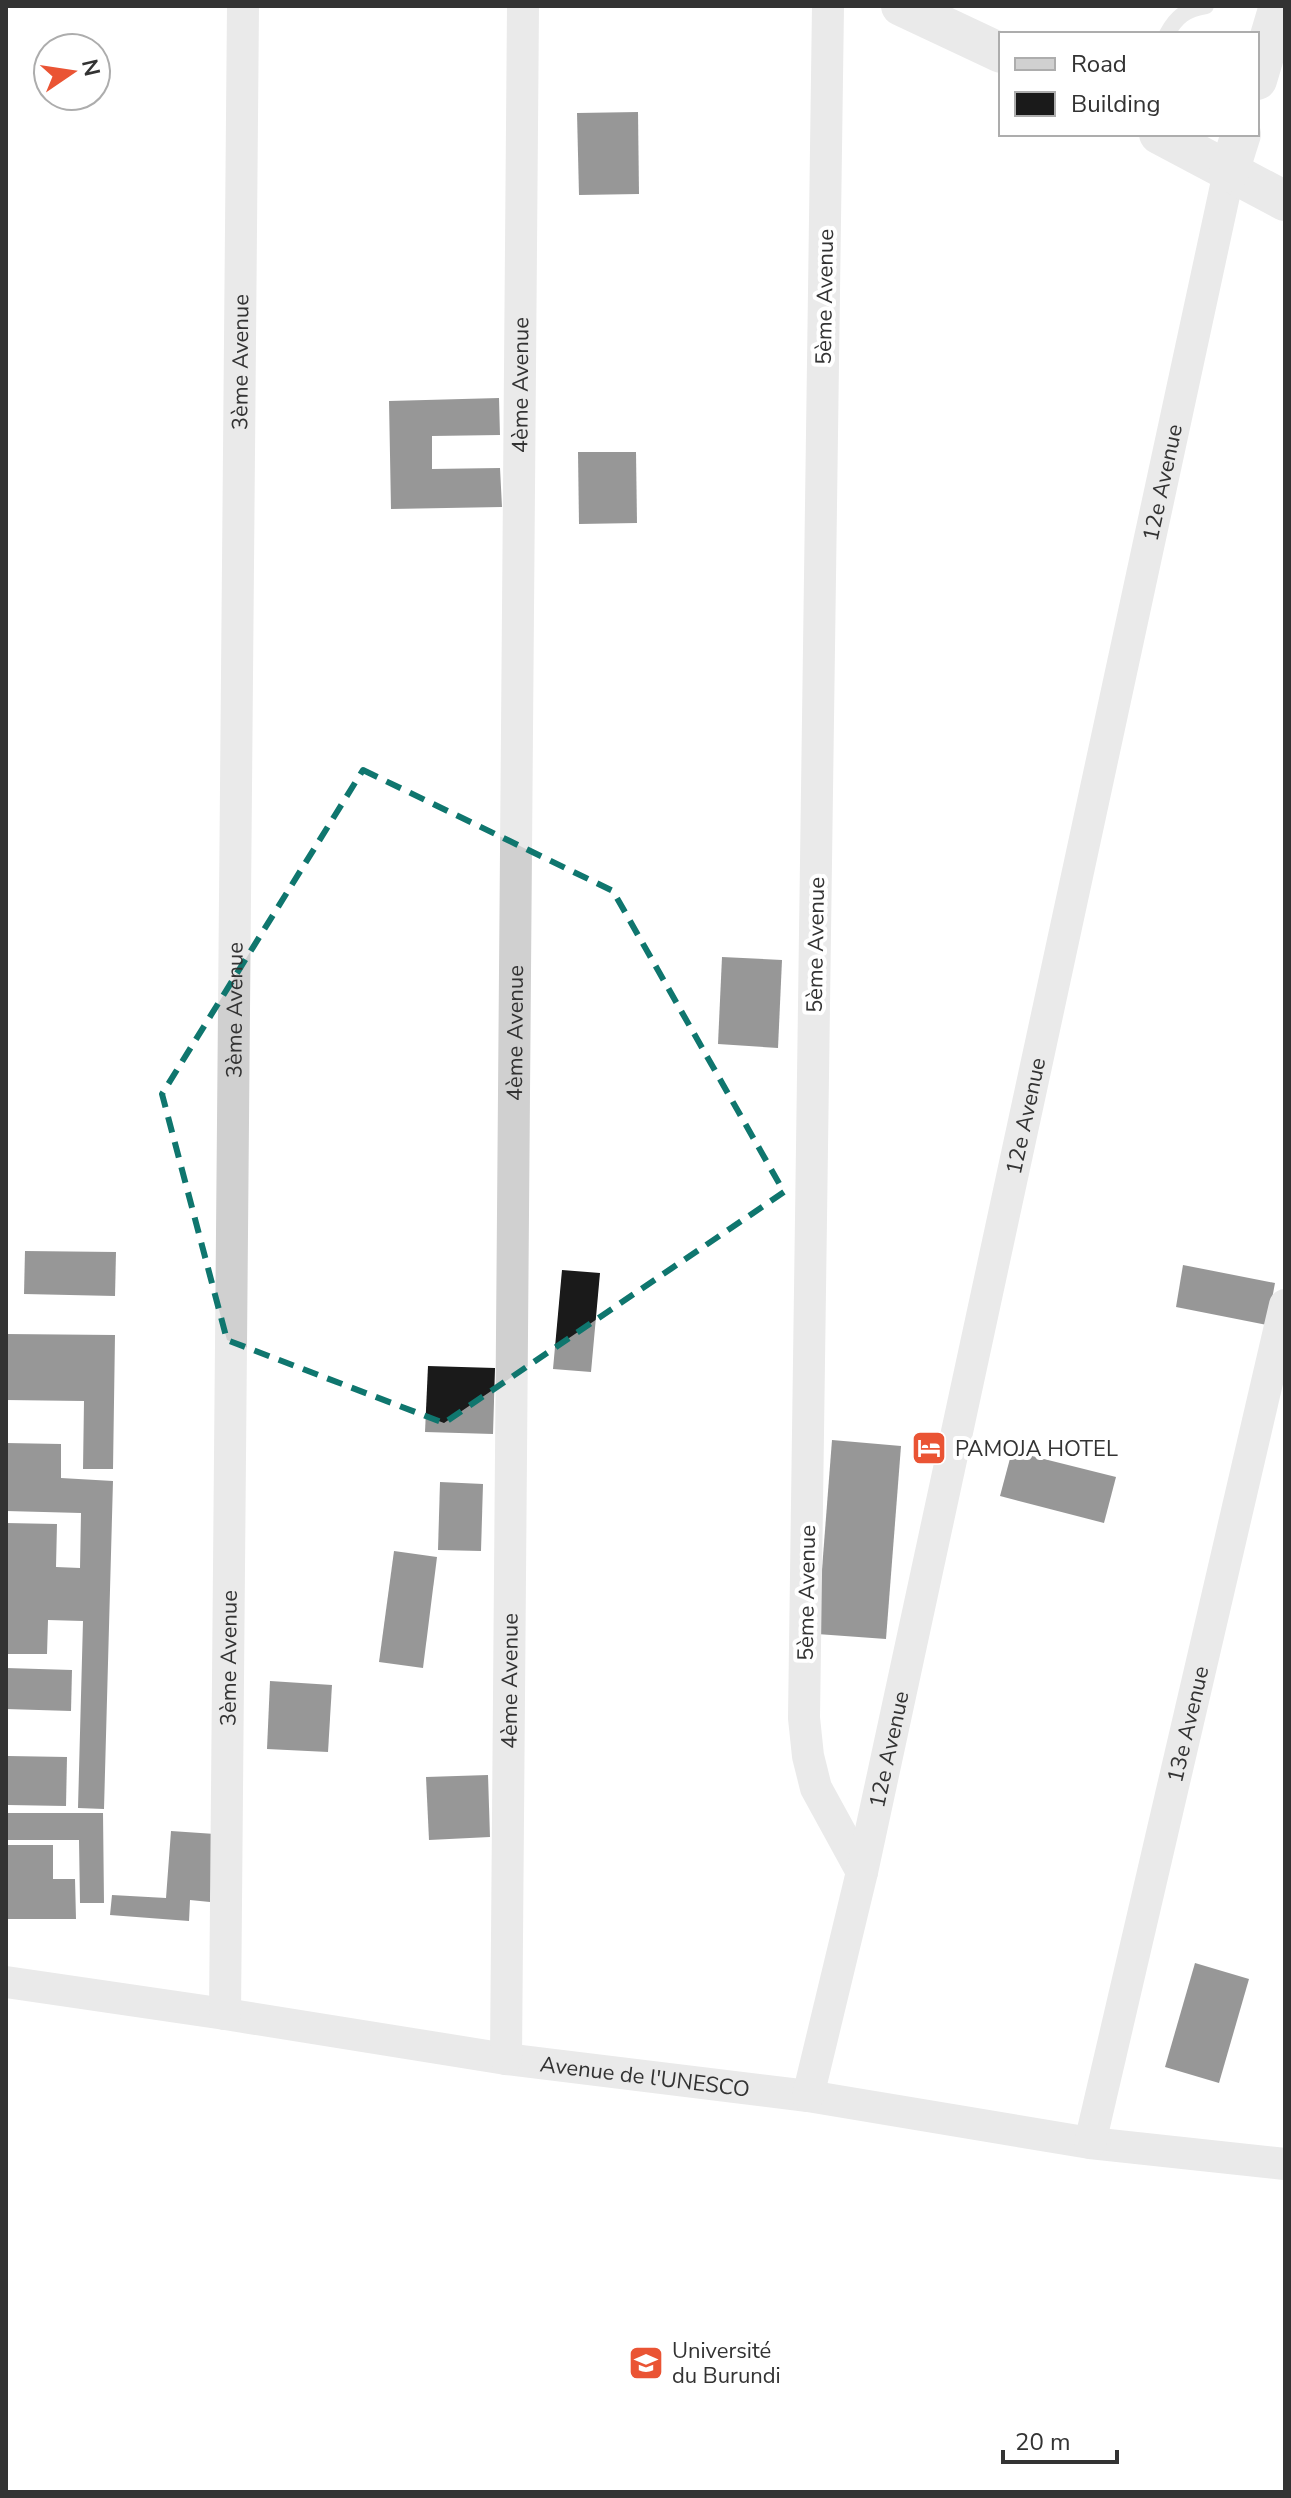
<svg xmlns="http://www.w3.org/2000/svg" width="1291" height="2498" font-family="'Nunito Sans',sans-serif">
<style>
.building{fill:#1a1a1a}
.lines{fill:none;stroke-linecap:round;stroke-linejoin:round}
.service{stroke:#d0d0d0;stroke-width:16}
.minor{stroke:#d0d0d0;stroke-width:32}
.tertiary{stroke:#d0d0d0;stroke-width:40}
.marked{fill:none;stroke:#0f766e;stroke-width:6;stroke-dasharray:16 10;stroke-linejoin:round}
.labels{text-anchor:middle;stroke-width:8;stroke-linejoin:round;paint-order:stroke}
.street-label{font-size:22px;fill:#333;stroke:#fff}
.poi-label{font-size:22px;fill:#333;stroke:#fff;text-anchor:start}
</style>
<rect width="100%" height="100%" fill="#fff"/>
<!-- building -->
<g class="building">
<polygon points="638,112 639,194 579,195 577,113"/>
<polygon points="499,398 500,435 432,436 432,469 500,468 502,507 391,509 389,401"/>
<polygon points="578,452 636,452 637,523 579,524"/>
<polygon points="722,957 782,960 778,1048 718,1044"/>
<polygon points="25,1251 116,1252 115,1296 24,1294"/>
<polygon points="1183,1265 1275,1283 1267,1325 1176,1307"/>
<polygon points="562,1270 600,1273 591,1372 553,1369"/>
<polygon points="6,1334 115,1335 113,1469 83,1469 84,1401 6,1400"/>
<polygon points="428,1366 495,1368 493,1434 425,1432"/>
<polygon points="832,1440 901,1446 886,1639 817,1634"/>
<polygon points="6,1443 61,1444 61,1478 113,1481 104,1809 78,1808 83,1621 48,1620 47,1654 6,1654 6,1523 57,1524 56,1567 80,1568 81,1513 6,1511"/>
<polygon points="1012,1451 1116,1477 1104,1523 1000,1496"/>
<polygon points="440,1482 483,1484 481,1551 438,1550"/>
<polygon points="394,1551 437,1557 423,1668 379,1662"/>
<polygon points="6,1668 72,1670 71,1711 6,1709"/>
<polygon points="270,1681 332,1685 328,1752 267,1749"/>
<polygon points="8,1756 67,1757 66,1806 8,1805"/>
<polygon points="488,1775 490,1837 429,1840 426,1777"/>
<polygon points="6,1813 103,1813 104,1903 80,1903 79,1840 6,1840"/>
<polygon points="171,1831 215,1834 210,1902 190,1900 189,1921 110,1915 112,1895 166,1898"/>
<polygon points="6,1845 53,1845 53,1879 75,1879 76,1919 6,1919"/>
<polygon points="1195,1963 1249,1979 1219,2083 1165,2067"/>
</g>
<g class="lines">
<!-- service -->
<path class="service" d="M 1167,34 C 1176,17 1186,9 1206,6"/>
<!-- minor -->
<g class="minor">
<polyline points="828,6 804,1718 808,1756 816,1788 862,1872"/>
<path id="s1" d="M 6,1982 L 225,2014 L 506,2059 L 808,2096 L 1090,2143 L 1285,2164"/>
<path id="s2" d="M 225,2014 L 243,6"/>
<path id="s3" d="M 506,2059 L 523,6"/>
<path id="s4" d="M 808,2096 L 862,1872 L 1229,172"/>
<path id="s5" d="M 1090,2143 L 1285,1305"/>
</g>
<!-- tertiary -->
<g class="tertiary">
<polyline points="901,6 1001,53"/>
<polyline points="1257,80 1279,6"/>
<polyline points="1159,134 1285,201"/>
<polyline points="1229,172 1241,134"/>
</g>
</g>
<!-- marked area -->
<path d="M0 0H1291V2498H0ZM 363,770 L 613,891 L 784,1192 L 444,1423 L 227,1340 L 162,1094 Z" fill="#fff" fill-opacity=".55" fill-rule="evenodd"/>
<path class="marked" d="M 363,770 L 613,891 L 784,1192 L 444,1423 L 227,1340 L 162,1094 Z"/>
<!-- icons -->
<defs>
<g id="hotel-square" transform="scale(1.8)"><rect x="-9" y="-9" width="18" height="18" rx="4" fill="#ea5434" stroke="#fff"/><path d="M-6-4.5h1.5V1H6V5H4.5V3h-9V5H-6ZM-4 0a1.8 1.8 0 1 1 3.6 0ZM.5 0V-2.5h3Q6-2.5 6 0Z" fill="#fff"/></g>
<g id="university-square" transform="scale(1.8)"><rect x="-9" y="-9" width="18" height="18" rx="4" fill="#ea5434" stroke="#fff"/><path d="M0-5L7-2L0 1L-7-2ZM-4 1L0 2.5L4 1V4Q0 6-4 4Z" fill="#fff"/></g>
</defs>
<g fill-rule="evenodd">
<use href="#hotel-square" x="929" y="1448"/>
<use href="#university-square" x="646" y="2363"/>
</g>
<g class="labels">
<!-- street labels -->
<g class="street-label">
<text transform="translate(824 297) rotate(-89)" y="8">5ème Avenue</text>
<text dy="8" stroke="none"><textPath href="#s2" startOffset="1652">3ème Avenue</textPath></text>
<text dy="8" stroke="none"><textPath href="#s3" startOffset="1674">4ème Avenue</textPath></text>
<text dy="8" stroke="none"><textPath href="#s4" startOffset="1652">12e Avenue</textPath></text>
<text transform="translate(815 945) rotate(-89)" y="8">5ème Avenue</text>
<text dy="8" stroke="none"><textPath href="#s2" startOffset="1004">3ème Avenue</textPath></text>
<text dy="8" stroke="none"><textPath href="#s3" startOffset="1026">4ème Avenue</textPath></text>
<text dy="8" stroke="none"><textPath href="#s4" startOffset="1004">12e Avenue</textPath></text>
<text transform="translate(806 1593) rotate(-89)" y="8">5ème Avenue</text>
<text dy="8" stroke="none"><textPath href="#s2" startOffset="356">3ème Avenue</textPath></text>
<text dy="8" stroke="none"><textPath href="#s3" startOffset="378">4ème Avenue</textPath></text>
<text dy="8" stroke="none"><textPath href="#s5" startOffset="430">13e Avenue</textPath></text>
<text dy="8" stroke="none"><textPath href="#s4" startOffset="356">12e Avenue</textPath></text>
<text dy="8" stroke="none"><textPath href="#s1" startOffset="646">Avenue de l'UNESCO</textPath></text>
</g>
<!-- poi labels -->
<g class="poi-label">
<text x="955" y="1456">PAMOJA HOTEL</text>
<text x="672" y="2358">Université<tspan x="672" dy="25">du Burundi</tspan></text>
</g>
</g>
<!-- border -->
<rect width="1291" height="2498" fill="none" stroke="#333333" stroke-width="16"/>
<!-- legend -->
<rect x="999" y="32" width="260" height="104" fill="#ffffff" stroke="#adadad" stroke-width="2"/>
<rect x="1015" y="58" width="40" height="12" fill="#d0d0d0" stroke="#adadad" stroke-width="2"/>
<text x="1071" y="72" font-size="24" fill="#333333">Road</text>
<rect x="1015" y="92" width="40" height="24" fill="#1a1a1a" stroke="#adadad" stroke-width="2"/>
<text x="1071" y="112" font-size="24" fill="#333333">Building</text>
<!-- north arrow -->
<g transform="translate(72 72) rotate(77)"><circle r="38" fill="#ffffff" stroke="#adadad" stroke-width="2"/>
<path d="M0-6L14 30L0 20L-14 30Z" fill="#ea5434"/>
<text y="-12" font-size="22" font-weight="bold" text-anchor="middle" fill="#333333">N</text>
</g>
<!-- scale -->
<path d="M1003 2450v12h114v-12" fill="none" stroke="#333333" stroke-width="4"/>
<text x="1015" y="2450" font-size="24" fill="#333333" stroke="#ffffff" stroke-width="6" paint-order="stroke">20 m</text>
</svg>
